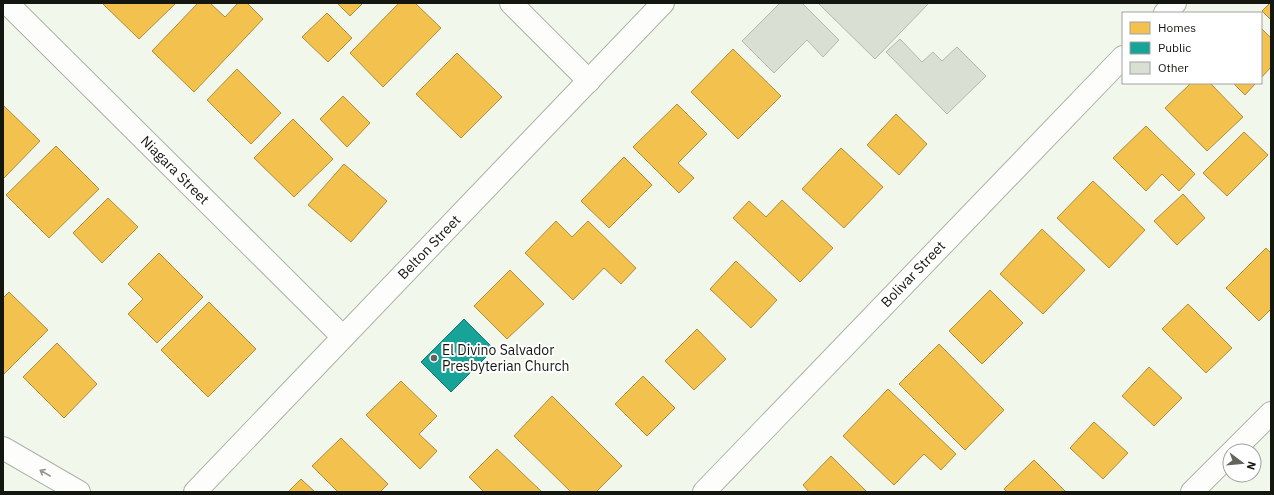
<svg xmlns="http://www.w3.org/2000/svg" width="1274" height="495" font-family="'IBM Plex Sans',sans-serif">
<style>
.homes{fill:#f2c14e;stroke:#af8e3b}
.public{fill:#17a398;stroke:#16796f}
.building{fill:#dadfd4;stroke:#b4b9af}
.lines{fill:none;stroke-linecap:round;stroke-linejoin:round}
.street-casing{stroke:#adb2a8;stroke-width:24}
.secondary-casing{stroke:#adb2a8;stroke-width:24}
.street{stroke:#fdfefc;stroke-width:22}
.secondary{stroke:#fdfefc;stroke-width:22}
.oneway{stroke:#949691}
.poi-dot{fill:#61655c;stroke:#fff;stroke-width:1.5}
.labels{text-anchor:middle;stroke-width:4;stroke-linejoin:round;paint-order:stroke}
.street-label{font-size:14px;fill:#14170f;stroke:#fff}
.poi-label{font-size:14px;fill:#14170f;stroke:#fff;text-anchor:start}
</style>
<rect width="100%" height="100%" fill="#f1f7ea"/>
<!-- homes -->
<g class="homes">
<polygon points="102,3 176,3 139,39"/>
<polygon points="198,3 210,3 225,17 238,3 247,3 263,19 194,92 152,51"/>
<polygon points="337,3 363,3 350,16"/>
<polygon points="399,3 415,3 441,28 383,87 350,53"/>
<polygon points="1270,3 1271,3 1271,20 1262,11"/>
<polygon points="327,13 352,38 328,62 302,37"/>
<polygon points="1261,28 1271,38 1271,67 1261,78"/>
<polygon points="733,49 781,96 738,139 691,92"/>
<polygon points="457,53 502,97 461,138 416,94"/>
<polygon points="237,69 281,113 251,144 207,100"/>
<polygon points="1191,83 1210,83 1243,117 1207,151 1165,108"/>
<polygon points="1233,83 1256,83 1245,95"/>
<polygon points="343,96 370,123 347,147 320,119"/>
<polygon points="677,104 707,134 678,163 694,178 679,193 633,147"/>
<polygon points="3,105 40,141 3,179"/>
<polygon points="896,114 927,144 899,175 867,145"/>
<polygon points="293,119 333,159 294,197 254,158"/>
<polygon points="1146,126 1195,174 1179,191 1162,174 1146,191 1113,158"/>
<polygon points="1244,132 1268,155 1227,196 1203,173"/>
<polygon points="56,146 99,189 49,238 6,195"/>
<polygon points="841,148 883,187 844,228 802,189"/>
<polygon points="624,157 652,185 609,228 581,201"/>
<polygon points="344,164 387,201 351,242 308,205"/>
<polygon points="1093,181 1145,230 1109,268 1057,218"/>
<polygon points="1183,194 1205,218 1177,245 1154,221"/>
<polygon points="108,198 138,227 102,263 73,233"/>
<polygon points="782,200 833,248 800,282 733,218 749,201 766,217"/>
<polygon points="556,221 572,237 588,221 636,268 621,284 604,268 573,300 525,253"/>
<polygon points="1042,229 1085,270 1043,314 1000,274"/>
<polygon points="1266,248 1271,253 1271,309 1259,321 1226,288"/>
<polygon points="159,253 203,297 157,343 128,314 143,299 128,284"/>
<polygon points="736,261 777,300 751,328 710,289"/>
<polygon points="510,270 544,304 507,339 474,306"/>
<polygon points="990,290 1023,323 982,364 949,331"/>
<polygon points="9,292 48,330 3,375 3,298"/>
<polygon points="209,302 256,349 208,397 161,350"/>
<polygon points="1188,304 1232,348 1206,373 1162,329"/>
<polygon points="697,329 726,359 694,390 665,361"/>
<polygon points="57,343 97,384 64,418 23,377"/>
<polygon points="939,344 1004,410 965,450 899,384"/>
<polygon points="1149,367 1182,398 1154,426 1122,396"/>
<polygon points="643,376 675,408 647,436 615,404"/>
<polygon points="401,381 437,416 419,434 437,451 420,469 366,415"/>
<polygon points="888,389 956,454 941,470 924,454 894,485 843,436"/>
<polygon points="552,396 622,466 596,492 571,492 514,436"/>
<polygon points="1094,422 1128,453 1103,479 1070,448"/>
<polygon points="341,438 388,484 380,492 338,492 312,466"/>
<polygon points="497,449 542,492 484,492 469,477"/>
<polygon points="831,456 867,492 809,492 803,485"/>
<polygon points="1034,460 1066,492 1007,492 1004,489"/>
<polygon points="301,479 315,492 288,492"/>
</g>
<!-- public -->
<polygon class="public" points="464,319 494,349 451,392 421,362"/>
<!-- building -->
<g class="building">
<polygon points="780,3 802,3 839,40 823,57 807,40 774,73 742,41"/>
<polygon points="818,3 929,3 875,59"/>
<polygon points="900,39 922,62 933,52 942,61 957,47 986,76 947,114 886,52"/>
</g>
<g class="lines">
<!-- street casing -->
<g class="street-casing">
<g id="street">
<polyline points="7,3 343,337"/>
<polyline points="511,3 589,81"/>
<polyline points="1165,13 1175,3"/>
<polyline points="1233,451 1271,413"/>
<polyline points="195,492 663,3"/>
<polyline points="704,492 1123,57"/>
<polyline points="1192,492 1230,454"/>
</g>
</g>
<!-- secondary casing -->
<g class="secondary-casing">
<polyline id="secondary" points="3,448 79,492"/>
</g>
<!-- street -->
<use href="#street" class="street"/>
<!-- secondary -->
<use href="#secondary" class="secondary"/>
</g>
<!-- one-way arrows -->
<defs><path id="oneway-shaft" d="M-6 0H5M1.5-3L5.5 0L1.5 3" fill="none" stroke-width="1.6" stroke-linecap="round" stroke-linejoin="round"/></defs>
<use class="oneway" href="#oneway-shaft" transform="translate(45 473) rotate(-150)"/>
<!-- markers -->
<circle class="poi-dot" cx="434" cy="358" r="4"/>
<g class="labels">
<!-- street labels -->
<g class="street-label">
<text transform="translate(175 170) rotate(45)" y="5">Niagara Street</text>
<text transform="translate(429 247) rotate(-46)" y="5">Belton Street</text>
<text transform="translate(913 274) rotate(-46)" y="5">Bolivar Street</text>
</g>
<!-- poi labels -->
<g class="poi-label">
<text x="442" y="355">El Divino Salvador<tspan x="442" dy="16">Presbyterian Church</tspan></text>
</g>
</g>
<!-- border -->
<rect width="1274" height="495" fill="none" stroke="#14170f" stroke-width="8"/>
<!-- legend -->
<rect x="1122" y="12" width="140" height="72" fill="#ffffff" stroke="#a1a29f"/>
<rect x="1130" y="22" width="20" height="12" fill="#f2c14e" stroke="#a1a29f"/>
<text x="1158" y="32" font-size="12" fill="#14170f">Homes</text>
<rect x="1130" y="42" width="20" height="12" fill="#17a398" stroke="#a1a29f"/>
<text x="1158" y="52" font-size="12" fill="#14170f">Public</text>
<rect x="1130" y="62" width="20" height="12" fill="#dadfd4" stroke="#a1a29f"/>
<text x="1158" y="72" font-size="12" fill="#14170f">Other</text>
<!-- north arrow -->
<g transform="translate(1242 463) rotate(106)"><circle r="19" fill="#ffffff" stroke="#a1a29f"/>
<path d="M0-3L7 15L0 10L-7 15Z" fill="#61655c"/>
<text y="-6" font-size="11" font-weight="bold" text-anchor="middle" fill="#14170f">N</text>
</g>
</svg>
